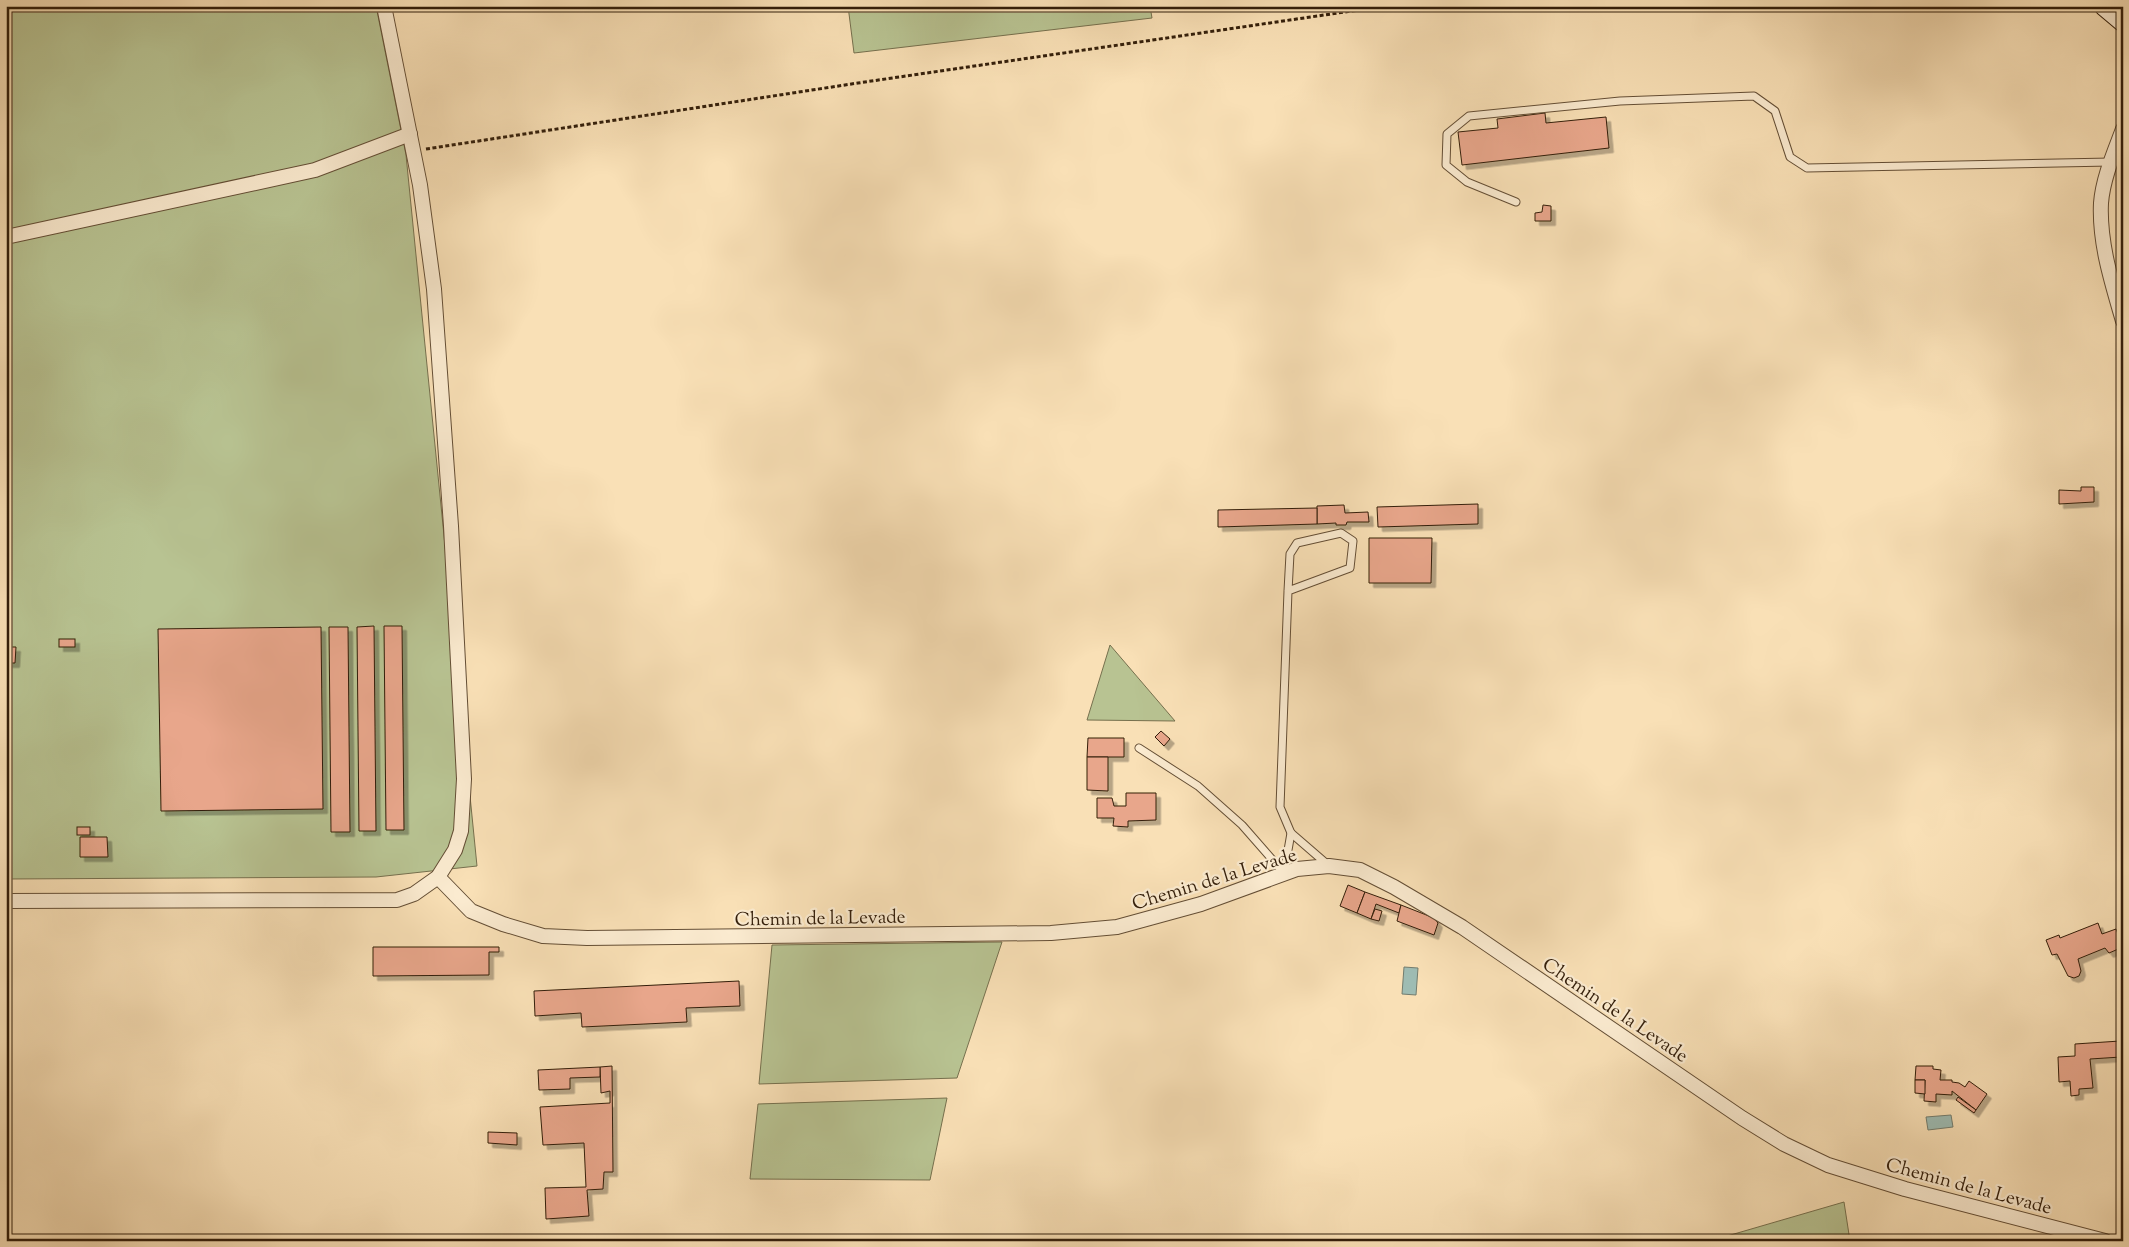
<svg xmlns="http://www.w3.org/2000/svg" width="2129" height="1247" font-family="'Sorts Mill Goudy',serif">
<style>
.green{fill:#b8c392;stroke:#76704e}
.water{fill:#9ebcb3;stroke:#737d6f}
.building{fill:#e8a68b;stroke:#331e0a;filter:url(#shadow)}
.lines{fill:none;stroke-linecap:round;stroke-linejoin:round}
.lane-casing{stroke:#644e35;stroke-width:9}
.street-casing{stroke:#644e35;stroke-width:16}
.secondary-casing{stroke:#331e0a;stroke-width:21}
.path{stroke:#331e0a;stroke-width:3;stroke-dasharray:4 2.5;stroke-linecap:butt}
.lane{stroke:#fbebd0;stroke-width:7}
.street{stroke:#fbebd0;stroke-width:14}
.secondary{stroke:#fbebd0;stroke-width:19}
.labels{text-anchor:middle;stroke-width:4.5;stroke-linejoin:round;paint-order:stroke}
.street-label{font-size:19px;fill:#331e0a;stroke:#fbebd0}
</style>
<defs>
<filter id="shadow"><feDropShadow dx="4.5" dy="4.5" stdDeviation="0" flood-color="#0004"/></filter>
</defs>
<rect width="100%" height="100%" fill="#f9e0b6"/>
<filter id="stains"><feTurbulence type="fractalNoise" baseFrequency=".004" numOctaves="4"/><feColorMatrix values="0 0 0 0 .2 0 0 0 0 .09 0 0 0 0 .02 0 0 0 .5 -.17"/></filter>
<radialGradient id="worn" r=".72"><stop offset=".6" stop-color="#630" stop-opacity="0"/><stop offset="1" stop-color="#630" stop-opacity=".3"/></radialGradient>
<!-- green -->
<g class="green">
<polygon points="6,6 376,6 406,155 477,866 376,877 6,879"/>
<polygon points="848,6 1150,6 1152,18 854,53"/>
<polygon points="1110,645 1175,721 1087,720"/>
<polygon points="1002,942 957,1078 759,1084 772,945"/>
<polygon points="947,1098 930,1180 750,1179 758,1104"/>
<polygon points="1844,1202 1850,1241 1710,1241"/>
</g>
<!-- water -->
<g class="water">
<polygon points="1404,967 1418,968 1416,995 1402,994"/>
<polygon points="1951,1115 1953,1127 1928,1130 1926,1117"/>
</g>
<!-- building -->
<g class="building">
<polygon points="1545,113 1546,123 1606,117 1609,148 1462,165 1458,132 1498,128 1497,119"/>
<polygon points="1543,205 1551,206 1551,221 1535,221 1535,213 1542,212"/>
<polygon points="2081,487 2094,487 2094,502 2059,504 2059,490 2081,491"/>
<polygon points="1478,504 1478,524 1378,527 1377,507"/>
<polygon points="1344,505 1345,513 1368,512 1369,522 1347,522 1346,525 1336,525 1336,523 1317,524 1317,506"/>
<polygon points="1317,508 1317,524 1218,527 1218,510"/>
<polygon points="1369,538 1432,538 1431,583 1369,583"/>
<polygon points="374,626 376,831 359,831 357,627"/>
<polygon points="384,626 402,626 404,830 386,830"/>
<polygon points="321,627 323,809 161,811 158,629"/>
<polygon points="329,627 348,627 350,832 331,832"/>
<rect x="59" y="639" width="16" height="8"/>
<polygon points="6,647 16,647 15,663 6,663"/>
<polygon points="1161,731 1170,739 1164,746 1155,737"/>
<polygon points="1088,738 1124,738 1124,757 1087,757"/>
<polygon points="1087,757 1108,757 1108,791 1087,790"/>
<polygon points="1126,793 1156,793 1156,820 1128,821 1128,827 1113,826 1114,818 1097,818 1097,798 1112,798 1114,806 1126,806"/>
<rect x="77" y="827" width="13" height="8"/>
<polygon points="80,837 107,837 108,857 80,857"/>
<polygon points="1348,885 1365,892 1357,913 1340,906"/>
<polygon points="1365,892 1401,905 1399,913 1376,904 1371,919 1357,913"/>
<polygon points="1401,905 1434,918 1438,923 1434,935 1397,921"/>
<polygon points="1375,909 1382,911 1379,921 1371,919"/>
<polygon points="2098,923 2102,934 2116,929 2123,947 2109,953 2105,948 2078,959 2081,971 2079,976 2074,978 2068,976 2057,954 2052,955 2046,940 2059,935 2060,938"/>
<polygon points="373,947 499,947 499,952 489,952 489,975 373,976"/>
<polygon points="739,981 740,1006 686,1008 687,1022 582,1027 581,1013 535,1016 534,991"/>
<polygon points="2120,1041 2121,1057 2090,1059 2093,1088 2079,1089 2079,1095 2071,1096 2070,1081 2059,1082 2058,1057 2075,1056 2075,1044"/>
<polygon points="612,1066 613,1172 604,1172 603,1189 587,1190 589,1216 546,1219 545,1188 586,1187 584,1143 543,1145 540,1107 610,1103 610,1091 601,1093 600,1067"/>
<polygon points="1916,1066 1933,1066 1933,1069 1941,1070 1940,1080 1952,1080 1952,1082 1959,1083 1965,1087 1969,1081 1987,1094 1976,1110 1952,1091 1952,1095 1936,1094 1936,1102 1924,1101 1925,1080 1915,1080"/>
<polygon points="600,1067 600,1077 570,1078 570,1089 539,1090 538,1070"/>
<polygon points="1915,1080 1925,1080 1925,1094 1915,1093"/>
<polygon points="1958,1097 1976,1110 1974,1113 1956,1100"/>
<polygon points="488,1132 517,1133 517,1145 488,1143"/>
</g>
<g class="lines">
<!-- lane casing -->
<g class="lane-casing">
<g id="lane">
<polyline points="1516,202 1467,182 1446,165 1447,134 1469,116 1620,101 1754,96 1775,111 1790,157 1807,168 2111,162"/>
<polyline points="1288,591 1350,568 1353,541 1341,533 1297,543 1290,554 1288,591 1280,807 1291,833 1328,865"/>
<polyline points="1139,748 1198,786 1242,825 1284,873"/>
<polyline points="1284,873 1291,833"/>
</g>
</g>
<!-- street casing -->
<g class="street-casing">
<g id="street">
<path d="M 2123,129 C 2114,153 2103,178 2101,203 C 2099,243 2112,283 2123,321"/>
<polyline points="6,237 315,170 410,134"/>
<polyline points="438,877 471,911 503,924 543,936 587,938 1051,933 1117,927 1201,904 1297,869 1329,866 1360,870 1394,887 1462,927 1742,1118 1784,1144 1828,1165 1905,1189 2105,1241"/>
<polyline points="6,901 397,900 414,894 438,877 455,850 461,831 464,779 451,526 434,289 420,185 384,6"/>
</g>
</g>
<!-- secondary casing -->
<g class="secondary-casing">
<polyline id="secondary" points="2104,6 2123,22"/>
</g>
<!-- path -->
<polyline class="path" points="426,149 858,83 1386,6"/>
<!-- lane -->
<use href="#lane" class="lane"/>
<!-- street -->
<use href="#street" class="street"/>
<!-- secondary -->
<use href="#secondary" class="secondary"/>
</g>
<g class="labels">
<!-- street labels -->
<g class="street-label">
<text transform="translate(1214 878) rotate(-17)" y="7">Chemin de la Levade</text>
<text transform="translate(820 917) rotate(-1)" y="7">Chemin de la Levade</text>
<text transform="translate(1616 1009) rotate(34)" y="7">Chemin de la Levade</text>
<text transform="translate(1969 1185) rotate(15)" y="7">Chemin de la Levade</text>
</g>
</g>
<!-- margin -->
<rect width="2129" height="1247" fill="none" stroke="#f9e0b6" stroke-width="25"/>
<rect x="8" y="8" width="2114" height="1232" fill="none" stroke="#331e0a" stroke-width="2.5"/>
<rect x="12" y="12" width="2104" height="1222" fill="none" stroke="#331e0a"/>
<rect width="100%" height="100%" filter="url(#stains)"/>
<rect width="100%" height="100%" fill="url(#worn)"/>
</svg>
